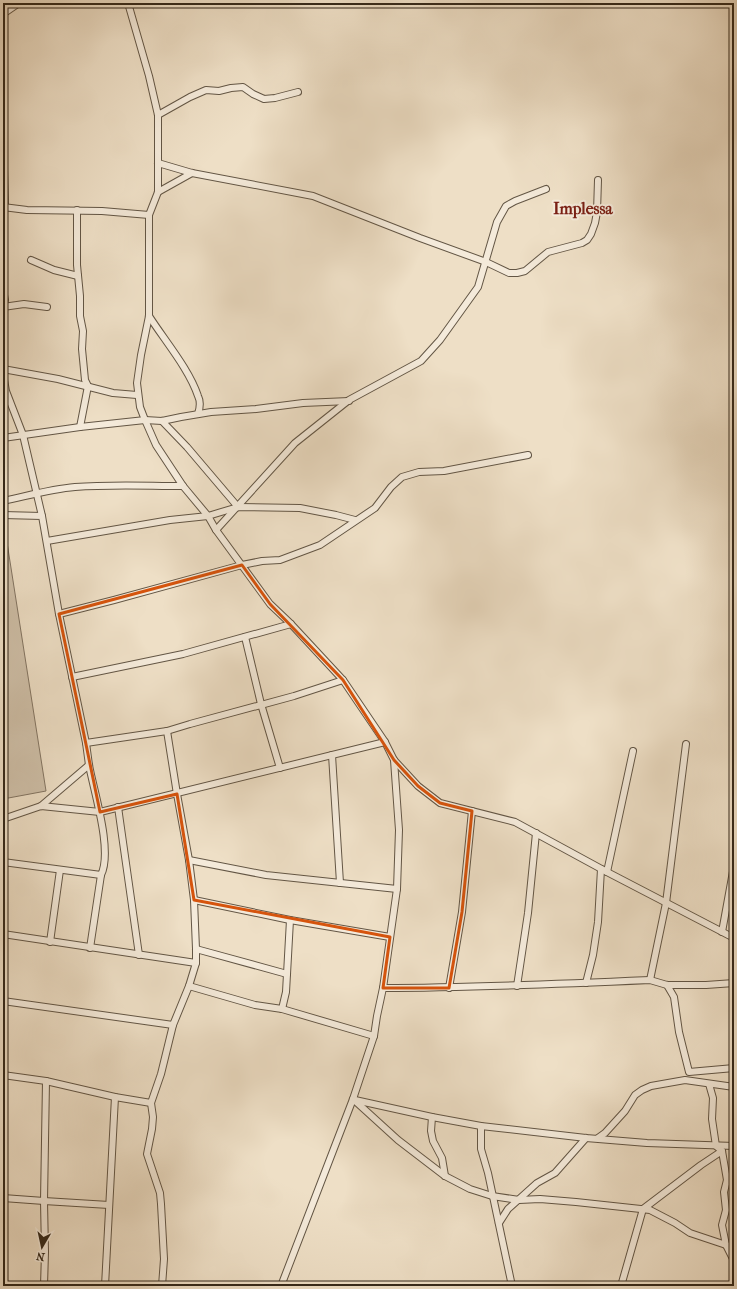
<svg xmlns="http://www.w3.org/2000/svg" width="737" height="1289" font-family="'IM FELL French Canon',serif">
<style>
.green{fill:#cfc0a9;stroke:#827462}
.lines{fill:none;stroke-linecap:round;stroke-linejoin:round}
.minor-casing{stroke:#635645;stroke-width:8}
.minor{stroke:#f4eada;stroke-width:6}
.marked{fill:none;stroke:#d6540d;stroke-width:3;stroke-linejoin:round}
.labels{text-anchor:middle;stroke-width:4;stroke-linejoin:round;paint-order:stroke}
.quarter-label{font-size:16px;font-weight:bold;fill:#7a1f14;stroke:#f4eada}
</style>
<rect width="100%" height="100%" fill="#eedfc6"/>
<filter id="stains"><feTurbulence type="fractalNoise" baseFrequency=".005" numOctaves="4"/><feColorMatrix values="0 0 0 0 .2 0 0 0 0 .09 0 0 0 0 .02 0 0 0 .5 -.17"/></filter>
<radialGradient id="worn" r=".72"><stop offset=".6" stop-color="#630" stop-opacity="0"/><stop offset="1" stop-color="#630" stop-opacity=".3"/></radialGradient>
<!-- green -->
<polygon class="green" points="6,536 46,791 3,799 3,537"/>
<g class="lines">
<!-- minor casing -->
<g class="minor-casing">
<g id="minor">
<polyline points="128,3 149,76 158,115 158,192 149,215 149,316 141,355 137,383 140,407 145,420 156,445 183,486 208,516 216,530 270,604 291,624 343,680 385,742 394,760 418,786 440,803 515,822 607,872 734,938"/>
<polyline points="3,14 19,3"/>
<polyline points="158,115 190,97 206,90 219,91 231,88 243,87 253,94 264,99 275,98 298,92"/>
<polyline points="3,132 5,207"/>
<polyline points="158,163 192,173 313,196 420,238 486,262 509,273 517,273 525,271 548,252 582,243 587,240 591,234 595,223 597,212 598,180"/>
<polyline points="158,192 192,173"/>
<polyline points="3,207 27,210 102,211 149,215"/>
<polyline points="77,210 77,265 80,296 80,316 83,331 82,349 85,380 88,386 80,427"/>
<polyline points="31,260 54,270 78,276"/>
<polyline points="3,290 5,300 3,305"/>
<polyline points="3,307 24,304 47,307"/>
<path d="M 149,316 C 165,341 189,369 198,396 C 201,402 200,408 198,414"/>
<polyline points="3,369 58,379 113,393 137,395"/>
<polyline points="3,374 6,391 23,435 42,516"/>
<polyline points="162,421 187,447 238,507"/>
<polyline points="3,438 80,427 145,420 162,421 181,417 211,412 256,409 303,403 349,401"/>
<path d="M 3,501 C 27,496 51,489 75,487 C 111,484 148,486 183,486"/>
<path d="M 3,515 L 42,516 L 59,614 L 86,743 C 87,750 88,758 89,765 C 94,792 113,851 101,875 L 90,948"/>
<polyline points="216,530 295,443 349,400 421,361 440,340 478,287 497,222 506,206 515,201 546,189"/>
<polyline points="47,541 170,520 208,516 238,507 300,508 336,515 355,520"/>
<polyline points="59,614 114,600 242,565 262,561 280,560 320,545 375,508 391,487 402,477 419,472 444,471 528,455"/>
<polyline points="245,637 261,704 280,768"/>
<polyline points="72,677 183,654 291,624"/>
<polyline points="86,743 167,731 190,724 294,696 343,680"/>
<polyline points="332,755 340,883"/>
<polyline points="41,806 89,765"/>
<polyline points="118,807 139,955"/>
<polyline points="3,819 41,806 100,812 385,742"/>
<polyline points="189,860 266,875 397,889"/>
<polyline points="3,862 101,875"/>
<polyline points="607,872 633,751"/>
<polyline points="194,900 290,920 390,937"/>
<polyline points="722,932 734,866"/>
<polyline points="3,934 196,963"/>
<polyline points="50,942 60,870"/>
<polyline points="196,949 287,974"/>
<polyline points="650,980 666,903 686,744"/>
<polyline points="586,983 593,955 598,922 601,869"/>
<polyline points="667,985 674,997 679,1032 689,1072 734,1068"/>
<polyline points="189,986 255,1005 282,1009 374,1036"/>
<polyline points="517,986 528,913 536,833"/>
<path d="M 383,988 C 472,988 561,984 650,980 L 667,985 L 706,985 L 734,983"/>
<polyline points="449,988 462,912 472,811"/>
<polyline points="3,1001 173,1025"/>
<polyline points="282,1009 286,992 290,920"/>
<polyline points="3,1075 46,1081 115,1097 151,1103"/>
<polyline points="709,1084 713,1098 712,1119 716,1146 722,1151 727,1180 724,1192 726,1210 722,1225 726,1245 734,1261"/>
<polyline points="353,1099 398,1140 445,1176 470,1189 492,1196 519,1200 540,1199 576,1202 650,1210 675,1223 690,1233 726,1245 734,1249"/>
<polyline points="355,1100 432,1117 481,1126 586,1138 647,1143 734,1146"/>
<polyline points="432,1117 431,1131 433,1141 442,1158 445,1176"/>
<polyline points="481,1126 481,1149 488,1173 512,1286"/>
<polyline points="598,1138 605,1133 625,1111 635,1095 642,1090 651,1086 685,1080 734,1087"/>
<polyline points="3,1198 44,1201 109,1205"/>
<polyline points="499,1223 508,1209 537,1183 555,1173 586,1138"/>
<polyline points="44,1286 45,1252 44,1201 46,1081"/>
<polyline points="105,1286 115,1097"/>
<polyline points="162,1286 164,1259 161,1204 160,1193 147,1154 152,1129 153,1117 151,1103 161,1074 173,1025 189,986 196,963 196,949 194,900 189,860 177,794 167,731"/>
<polyline points="281,1286 353,1099 374,1036 377,1016 383,988 397,889 399,830 394,760"/>
<polyline points="621,1286 643,1209 701,1165 722,1151"/>
</g>
</g>
<!-- minor -->
<use href="#minor" class="minor"/>
</g>
<!-- marked area -->
<path class="marked" d="M 242,565 L 270,604 L 343,680 L 394,760 L 418,786 L 440,803 L 472,811 L 462,912 L 449,988 L 383,988 L 390,937 L 194,900 L 177,794 L 100,812 L 59,614 Z"/>
<g class="labels">
<!-- quarter labels -->
<g class="quarter-label">
<text x="583" y="214">Implessa</text>
</g>
</g>
<!-- margin -->
<rect width="737" height="1289" fill="none" stroke="#eedfc6" stroke-width="16"/>
<rect x="4" y="4" width="729" height="1281" fill="none" stroke="#35291a" stroke-width="2"/>
<rect x="8" y="8" width="721" height="1273" fill="none" stroke="#35291a"/>
<!-- north arrow -->
<g transform="translate(42 1247) rotate(189)" stroke="#f4eada" stroke-width="3" paint-order="stroke">
<path d="M0-3L7 15L0 10L-7 15Z" fill="#35291a"/>
<text y="-6" font-size="11" font-weight="bold" text-anchor="middle" fill="#35291a">N</text>
</g>
<rect width="100%" height="100%" filter="url(#stains)"/>
<rect width="100%" height="100%" fill="url(#worn)"/>
</svg>
